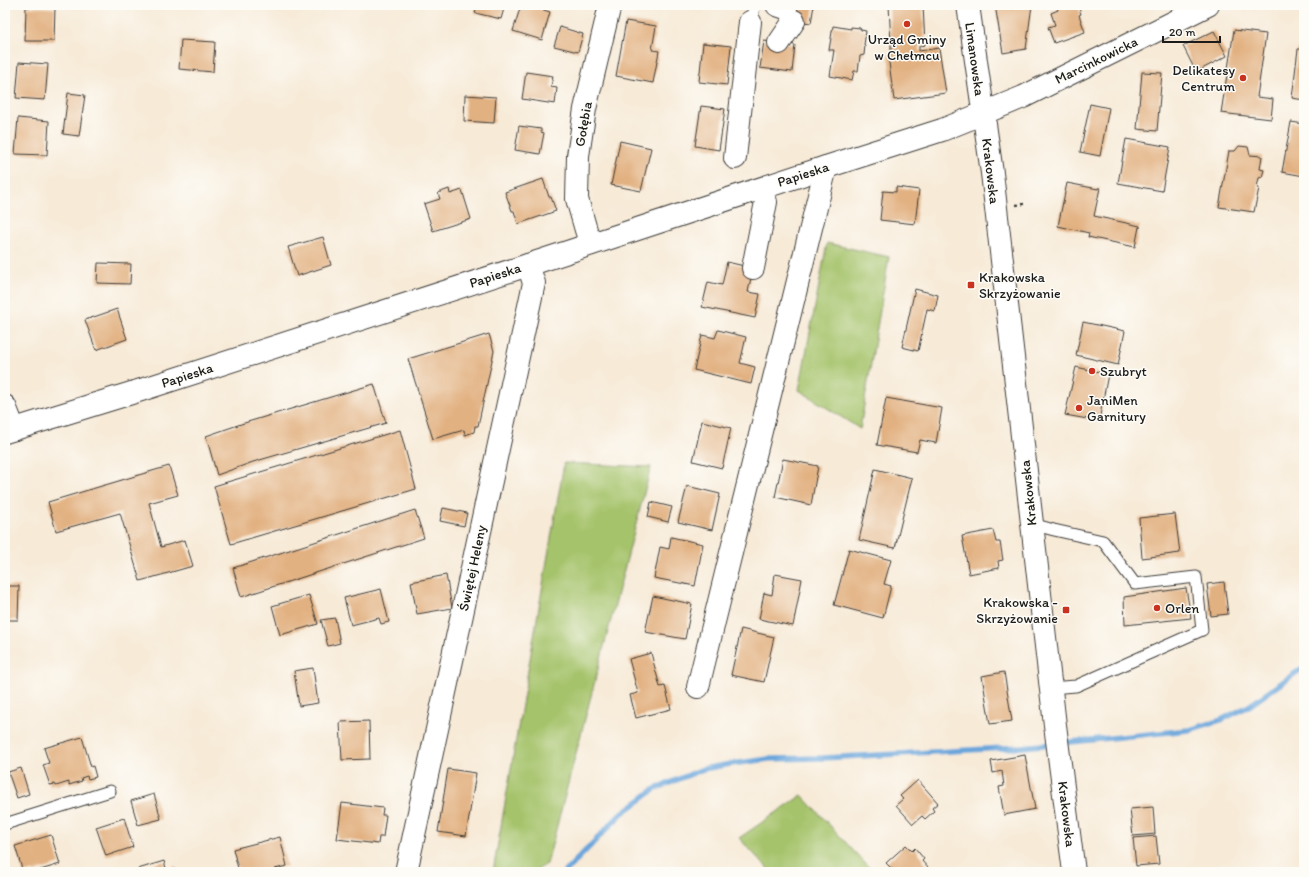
<svg xmlns="http://www.w3.org/2000/svg" width="1309" height="877" font-family="Itim,sans-serif">
<style>
.green{fill:#a5c36a;stroke:#607043}
.lines{fill:none;stroke-linecap:round;stroke-linejoin:round}
.stream{stroke:#6ba6db;stroke-width:5.5}
.building{fill:#e2b181}
.service-casing{stroke:#3d3b38;stroke-width:13}
.minor-casing{stroke:#3d3b38;stroke-width:24}
.tertiary-casing{stroke:#3d3b38;stroke-width:24}
.secondary-casing{stroke:#3d3b38;stroke-width:24}
.path{stroke:#3d3b38;stroke-width:2.5;stroke-dasharray:3 3;stroke-linecap:butt}
.service{stroke:#fff;stroke-width:11}
.minor{stroke:#fff;stroke-width:22}
.tertiary{stroke:#fff;stroke-width:22}
.secondary{stroke:#fff;stroke-width:22}
.poi-dot{fill:#c8321e;stroke:#fdfcf7;stroke-width:1.5}
.labels{text-anchor:middle;stroke-width:3;stroke-linejoin:round;paint-order:stroke}
.poi-label{font-size:14px;fill:#1c1c1c;stroke:#fdfcf7;text-anchor:start}
.street-label{font-size:14px;fill:#1c1c1c;stroke:#fdfcf7}
</style>
<rect width="100%" height="100%" fill="#fdfcf7"/>
<filter id="ink" filterUnits="userSpaceOnUse"><feTurbulence type="fractalNoise" baseFrequency=".025" numOctaves="2"/><feDisplacementMap in="SourceGraphic" scale="8" xChannelSelector="R" yChannelSelector="G"/><feConvolveMatrix kernelMatrix="1 2 1 2 8 2 1 2 1" color-interpolation-filters="sRGB"/></filter>
<filter id="wash" filterUnits="userSpaceOnUse"><feTurbulence type="fractalNoise" baseFrequency=".012" numOctaves="4" result="noise"/><feDisplacementMap in="SourceGraphic" scale="16" xChannelSelector="R" yChannelSelector="G"/><feGaussianBlur stdDeviation="0.9" result="paint"/><feColorMatrix in="noise" values="0 0 0 0 0 0 0 0 0 0 0 0 0 0 0 0 0 1.4 0 .05"/><feComposite in="paint" operator="in"/></filter>
<g filter="url(#wash)">
<rect width="100%" height="100%" fill="#f7ead7"/>
<!-- green -->
<g class="green">
<polygon points="827,243 889,257 860,429 799,390"/>
<polygon points="564,463 651,467 547,864 533,872 493,872"/>
<polygon points="802,795 873,872 771,872 739,838"/>
</g>
<g class="lines">
<!-- stream -->
<g class="stream">
<polyline points="1061,743 1189,730 1221,720 1249,706 1304,667"/>
<polyline points="565,872 621,814 655,789 703,769 731,764 769,759 823,758 898,754 1022,747 1052,744"/>
</g>
</g>
<g id="blocks">
<!-- building -->
<g class="building">
<polygon points="477,5 505,5 501,19 475,13"/>
<polygon points="521,5 532,5 531,6 550,12 542,40 513,31"/>
<polygon points="786,5 814,5 811,23 784,19"/>
<polygon points="889,5 923,5 925,45 919,46 919,51 939,48 946,93 894,100 888,55 891,55 891,44"/>
<polygon points="995,5 1032,5 1026,49 1003,53"/>
<polygon points="1056,5 1078,5 1081,14 1079,15 1085,32 1054,43 1048,27 1055,25 1051,13 1058,10"/>
<polygon points="26,7 55,8 54,41 25,41"/>
<polygon points="626,21 656,26 652,50 659,51 653,83 616,76"/>
<polygon points="833,26 851,29 851,27 860,28 861,30 866,31 864,45 865,45 864,55 860,56 858,71 854,71 852,80 830,76 834,50 829,50"/>
<polygon points="560,27 583,34 578,52 554,46"/>
<polygon points="1234,30 1266,34 1257,97 1273,99 1271,119 1221,113"/>
<polygon points="1214,31 1227,56 1196,72 1183,46"/>
<polygon points="181,40 215,42 213,72 179,69"/>
<polygon points="764,41 795,45 792,72 760,68"/>
<polygon points="703,43 731,46 727,85 699,82"/>
<polygon points="1298,49 1304,49 1304,100 1292,98"/>
<polygon points="19,62 48,64 45,100 16,98"/>
<polygon points="526,72 553,76 551,87 557,88 555,104 522,99"/>
<polygon points="1142,72 1162,73 1157,131 1137,129"/>
<polygon points="68,93 85,95 79,136 63,134"/>
<polygon points="465,95 496,97 494,123 464,121"/>
<polygon points="1090,104 1109,108 1100,156 1080,152"/>
<polygon points="701,106 725,109 719,150 695,146"/>
<polygon points="18,118 49,121 47,155 15,154"/>
<polygon points="1291,122 1304,124 1304,176 1282,172"/>
<polygon points="519,126 541,129 541,132 544,133 540,154 515,150"/>
<polygon points="1126,139 1170,147 1162,191 1118,183"/>
<polygon points="620,141 651,148 641,191 611,185"/>
<polygon points="1239,146 1248,147 1250,155 1262,156 1260,169 1264,170 1262,177 1259,178 1257,187 1259,188 1254,212 1219,207 1229,151 1235,151"/>
<polygon points="543,179 549,197 551,197 556,211 518,224 514,211 512,211 505,192"/>
<polygon points="1067,183 1098,189 1098,188 1100,188 1094,216 1140,226 1140,228 1139,227 1135,247 1088,237 1089,233 1058,226"/>
<polygon points="896,187 919,190 915,224 880,220 883,191 896,192"/>
<polygon points="449,189 450,194 462,190 471,219 433,231 424,204 440,199 438,193"/>
<polygon points="323,237 331,265 297,276 288,247"/>
<polygon points="727,262 753,268 748,292 760,294 755,318 702,307 708,282 722,285"/>
<polygon points="98,263 131,264 130,284 97,283"/>
<polygon points="915,289 938,295 935,311 927,309 918,351 902,347"/>
<polygon points="117,309 127,339 96,350 85,320"/>
<polygon points="1083,322 1125,331 1118,365 1076,355"/>
<polygon points="718,330 746,337 740,363 755,367 751,384 694,370 702,335 715,338"/>
<polygon points="489,334 494,351 478,426 475,426 474,432 465,435 464,430 433,439 408,359"/>
<polygon points="1076,367 1108,374 1099,421 1065,415"/>
<polygon points="374,384 386,423 253,462 217,475 206,436 241,424"/>
<polygon points="886,398 942,408 936,443 920,440 917,452 877,445"/>
<polygon points="702,421 731,428 722,468 693,461"/>
<polygon points="400,430 416,489 231,544 214,486"/>
<polygon points="783,459 818,466 811,505 775,497"/>
<polygon points="169,466 178,495 149,503 161,547 185,540 193,566 140,581 120,513 56,531 48,502"/>
<polygon points="875,469 912,478 895,548 859,540"/>
<polygon points="687,486 720,494 712,530 678,522"/>
<polygon points="651,502 672,507 668,522 648,517"/>
<polygon points="443,508 467,513 464,526 440,521"/>
<polygon points="415,510 424,538 241,597 233,568"/>
<polygon points="1175,514 1180,553 1142,558 1139,518"/>
<polygon points="993,530 996,542 1000,542 1003,560 998,561 999,568 969,574 962,536"/>
<polygon points="671,537 703,544 695,586 654,578 660,547 669,549"/>
<polygon points="849,549 891,560 884,584 891,586 883,618 834,605"/>
<polygon points="775,574 802,579 793,626 759,619 764,593 772,595"/>
<polygon points="446,575 452,608 417,614 411,582"/>
<polygon points="1224,582 1228,614 1211,616 1207,584"/>
<polygon points="5,586 19,586 18,620 5,620"/>
<polygon points="1186,588 1191,618 1125,625 1124,597"/>
<polygon points="381,589 389,622 381,624 379,618 351,625 344,598"/>
<polygon points="309,595 318,624 280,635 272,606"/>
<polygon points="653,596 692,604 685,639 645,632"/>
<polygon points="335,618 340,643 328,646 321,620"/>
<polygon points="741,629 774,637 764,682 731,675"/>
<polygon points="651,653 660,687 665,686 671,709 636,718 630,695 638,693 629,659"/>
<polygon points="313,668 318,703 299,706 294,671"/>
<polygon points="1004,672 1012,721 990,724 982,676"/>
<polygon points="369,721 370,759 342,760 340,722"/>
<polygon points="82,737 91,767 93,766 96,777 88,779 87,776 81,778 82,781 69,785 69,782 56,786 55,784 50,785 43,765 49,763 44,748"/>
<polygon points="1025,755 1035,809 1004,815 999,787 1004,786 1002,771 993,773 991,761"/>
<polygon points="21,768 29,794 17,798 8,772"/>
<polygon points="448,769 476,773 466,836 438,832"/>
<polygon points="918,780 938,803 932,808 934,811 925,819 922,816 913,824 896,805 903,799 900,796"/>
<polygon points="154,794 161,819 138,825 131,801"/>
<polygon points="342,803 383,808 382,815 386,815 383,837 379,837 378,844 337,839"/>
<polygon points="1153,807 1155,834 1133,836 1130,809"/>
<polygon points="124,818 133,847 106,856 96,827"/>
<polygon points="51,835 60,864 34,872 23,872 15,846"/>
<polygon points="1156,836 1159,864 1136,866 1133,838"/>
<polygon points="280,837 287,866 275,869 276,872 239,872 233,849"/>
<polygon points="906,845 912,851 915,848 924,859 922,861 929,869 925,872 895,872 886,863"/>
<polygon points="164,861 167,872 139,872 138,869"/>
<polygon points="173,868 179,872 170,872"/>
</g>
</g>
</g>
<g filter="url(#ink)">
<use href="#blocks" fill-opacity="0" stroke="#3d3b38" stroke-width="1"/>
<g class="lines">
<!-- service casing -->
<g class="service-casing">
<g id="service">
<polyline points="750,22 755,5"/>
<polyline points="1032,524 1054,530 1103,541 1135,584 1196,577 1202,630 1076,686 1050,688"/>
<polyline points="5,824 110,791"/>
</g>
</g>
<!-- minor casing -->
<g class="minor-casing">
<g id="minor">
<polyline points="777,5 786,8"/>
<polyline points="779,43 794,21"/>
<polyline points="735,158 750,22"/>
<polyline points="591,244 586,230 577,199 578,156 585,109 610,5"/>
<polyline points="753,268 766,202"/>
<polyline points="5,406 14,429"/>
<polyline points="698,687 826,167"/>
<polyline points="406,872 534,283 528,265"/>
</g>
</g>
<!-- tertiary casing -->
<g class="tertiary-casing">
<polyline id="tertiary" points="5,432 138,391 528,265 826,167 942,130 1023,97 1208,5"/>
</g>
<!-- secondary casing -->
<g class="secondary-casing">
<polyline id="secondary" points="968,5 992,173 1055,725 1074,872"/>
</g>
<!-- path -->
<polyline class="path" points="1016,205 1024,204"/>
<!-- service -->
<use href="#service" class="service"/>
<!-- minor -->
<use href="#minor" class="minor"/>
<!-- tertiary -->
<use href="#tertiary" class="tertiary"/>
<!-- secondary -->
<use href="#secondary" class="secondary"/>
</g>
</g>
<!-- markers -->
<g class="poi-dot">
<circle cx="907" cy="24" r="4"/>
<circle cx="1243" cy="78" r="4"/>
<rect x="967" y="281" width="8" height="8" rx="2"/>
<circle cx="1092" cy="371" r="4"/>
<circle cx="1079" cy="408" r="4"/>
<circle cx="1157" cy="608" r="4"/>
<rect x="1062" y="606" width="8" height="8" rx="2"/>
</g>
<g class="labels">
<!-- poi labels -->
<g class="poi-label">
<text x="907" y="44" text-anchor="middle">Urząd Gminy<tspan x="907" dy="16">w Chełmcu</tspan></text>
<text x="1235" y="75" text-anchor="end">Delikatesy<tspan x="1235" dy="16">Centrum</tspan></text>
<text x="979" y="282">Krakowska<tspan x="979" dy="16">Skrzyżowanie</tspan></text>
<text x="1100" y="376">Szubryt</text>
<text x="1087" y="405">JaniMen<tspan x="1087" dy="16">Garnitury</tspan></text>
<text x="1058" y="607" text-anchor="end">Krakowska -<tspan x="1058" dy="16">Skrzyżowanie</tspan></text>
<text x="1165" y="613">Orlen</text>
</g>
<!-- street labels -->
<g class="street-label">
<text transform="translate(975 59) rotate(82)" y="5">Limanowska</text>
<text transform="translate(1096 60) rotate(-26)" y="5">Marcinkowicka</text>
<text transform="translate(583 124) rotate(-80)" y="5">Gołębia</text>
<text transform="translate(991 171) rotate(83)" y="5">Krakowska</text>
<text transform="translate(803 174) rotate(-18)" y="5">Papieska</text>
<text transform="translate(495 275) rotate(-18)" y="5">Papieska</text>
<text transform="translate(187 375) rotate(-18)" y="5">Papieska</text>
<text transform="translate(1028 493) rotate(-96)" y="5">Krakowska</text>
<text transform="translate(472 568) rotate(-78)" y="5">Świętej Heleny</text>
<text transform="translate(1067 814) rotate(83)" y="5">Krakowska</text>
</g>
</g>
<!-- margin -->
<rect width="1309" height="877" fill="none" stroke="#fdfcf7" stroke-width="20"/>
<!-- scale -->
<path d="M1163 36v6h57v-6" fill="none" stroke="#1c1c1c" stroke-width="2"/>
<text x="1169" y="36" font-size="12" fill="#1c1c1c" stroke="#fdfcf7" stroke-width="3" paint-order="stroke">20 m</text>
</svg>
